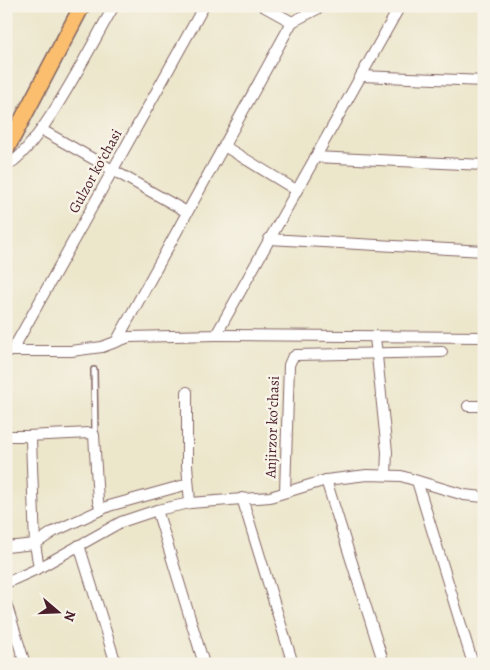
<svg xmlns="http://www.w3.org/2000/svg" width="490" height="670" font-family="Alegreya,serif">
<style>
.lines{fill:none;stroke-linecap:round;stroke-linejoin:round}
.service-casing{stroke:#836563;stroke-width:8}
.minor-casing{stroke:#836563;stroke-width:12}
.primary-casing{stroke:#836563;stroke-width:18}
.service{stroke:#fff;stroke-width:5}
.minor{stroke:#fff;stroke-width:10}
.primary{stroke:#fabe6e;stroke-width:15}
.labels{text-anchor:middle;stroke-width:5;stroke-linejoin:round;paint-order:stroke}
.street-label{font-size:15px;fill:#4a1f2b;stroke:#f7f3e8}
</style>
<rect width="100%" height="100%" fill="#f7f3e8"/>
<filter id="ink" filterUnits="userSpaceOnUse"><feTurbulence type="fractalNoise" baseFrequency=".02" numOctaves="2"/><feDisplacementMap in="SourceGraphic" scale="10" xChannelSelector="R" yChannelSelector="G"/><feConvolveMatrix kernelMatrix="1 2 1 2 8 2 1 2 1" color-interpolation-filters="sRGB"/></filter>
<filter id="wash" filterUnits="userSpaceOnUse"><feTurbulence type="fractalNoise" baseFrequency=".0096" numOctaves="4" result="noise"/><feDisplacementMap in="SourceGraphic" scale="20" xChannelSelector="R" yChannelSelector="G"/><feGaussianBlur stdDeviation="1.12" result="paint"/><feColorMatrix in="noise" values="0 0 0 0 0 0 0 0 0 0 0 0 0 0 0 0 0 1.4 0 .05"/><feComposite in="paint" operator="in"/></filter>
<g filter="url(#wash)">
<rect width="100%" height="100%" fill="#ece6cb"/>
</g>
<g filter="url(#ink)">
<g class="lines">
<!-- service casing -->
<g class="service-casing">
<polyline id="service" points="94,370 95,435"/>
</g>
<!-- minor casing -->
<g class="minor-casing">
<g id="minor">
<polyline points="263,6 292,22"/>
<polyline points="292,22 323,6"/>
<polyline points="361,76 484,81"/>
<polyline points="42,130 187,212"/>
<polyline points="224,146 296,190"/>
<polyline points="315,157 484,165"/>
<path d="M 6,166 C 40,149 92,43 114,6"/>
<polyline points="269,239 484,251"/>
<polyline points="216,335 484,337"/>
<polyline points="375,337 387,452 386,475"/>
<polyline points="116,342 292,22"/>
<polyline points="6,351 71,351 102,347 129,337 216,335 400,6"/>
<polyline points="12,351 204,6"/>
<polyline points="187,392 187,465 190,503"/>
<polyline points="468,406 484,406"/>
<polyline points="6,436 27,436 31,440 35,544 39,568"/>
<polyline points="27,436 90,433 94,435 98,501 101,510"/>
<polyline points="326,480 384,664"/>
<polyline points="417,481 473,664"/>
<polyline points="285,492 289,365 292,358 296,355 442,352"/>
<polyline points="242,498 293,664"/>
<polyline points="157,510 204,664"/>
<polyline points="79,545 116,664"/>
<polyline points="6,547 35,544 53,532 109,506 188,484"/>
<polyline points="6,583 39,568 121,522 157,510 190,503 270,497 326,480 367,475 401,476 464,495 484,497"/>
<polyline points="6,603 25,664"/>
</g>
</g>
<!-- primary casing -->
<g class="primary-casing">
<polyline id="primary" points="6,150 82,6"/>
</g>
<!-- service -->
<use href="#service" class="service"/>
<!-- minor -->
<use href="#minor" class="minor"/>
<!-- primary -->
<use href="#primary" class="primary"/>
</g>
</g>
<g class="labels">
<!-- street labels -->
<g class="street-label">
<text transform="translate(95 171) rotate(-61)" y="5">Gulzor koʻchasi</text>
<text transform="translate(272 427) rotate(-88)" y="5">Anjirzor koʻchasi</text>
</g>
</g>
<!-- margin -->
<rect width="490" height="670" fill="none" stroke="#f7f3e8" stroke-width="25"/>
<!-- north arrow -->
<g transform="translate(58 612) rotate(109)" stroke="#f7f3e8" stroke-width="4" paint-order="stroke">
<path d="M0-4L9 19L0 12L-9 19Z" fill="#4a1f2b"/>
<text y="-8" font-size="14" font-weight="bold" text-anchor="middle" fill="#4a1f2b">N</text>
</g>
</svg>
